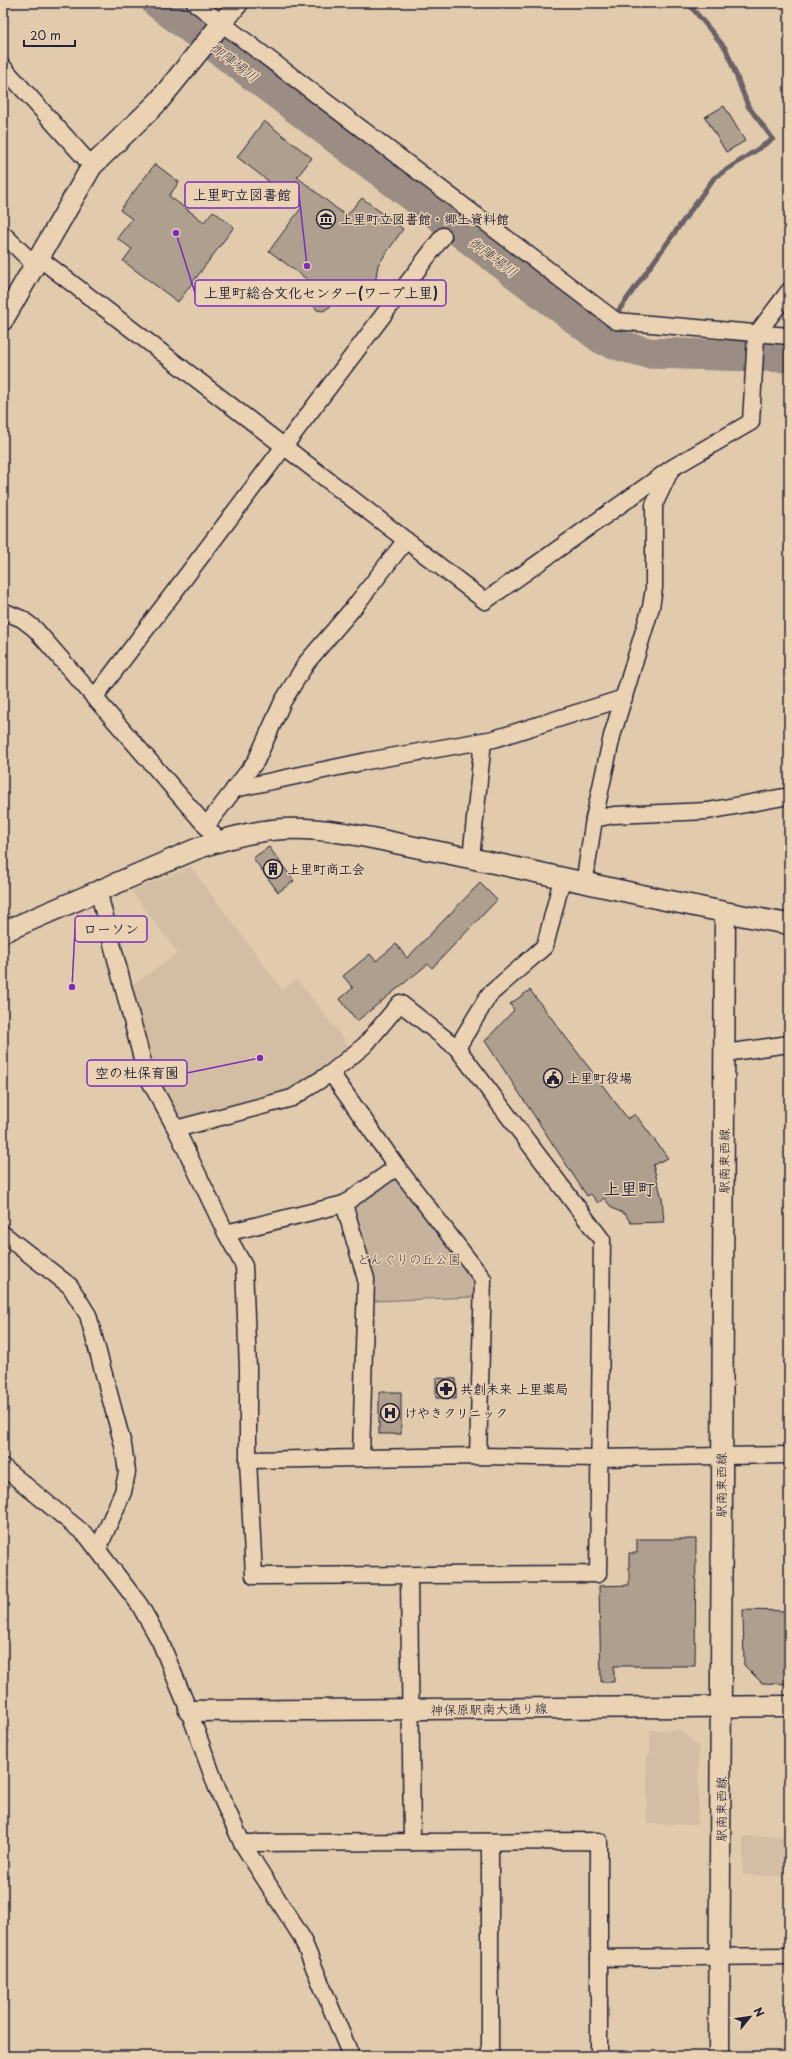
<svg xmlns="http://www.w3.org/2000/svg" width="792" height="2059" font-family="'Playpen Sans','Klee One',sans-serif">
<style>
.built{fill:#d3bea4}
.green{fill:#c6b29d;stroke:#746a6c}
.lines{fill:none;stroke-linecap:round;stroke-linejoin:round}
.stream{stroke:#6b6266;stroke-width:5}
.river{stroke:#9b8d83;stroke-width:31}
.building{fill:#af9f8f;stroke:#22223b}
.minor-casing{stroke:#22223b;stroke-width:19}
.tertiary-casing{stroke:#22223b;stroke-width:23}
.minor{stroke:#ead2b2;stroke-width:16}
.tertiary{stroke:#ead2b2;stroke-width:20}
.labels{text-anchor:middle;stroke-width:3;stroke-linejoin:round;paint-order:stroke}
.poi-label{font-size:13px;font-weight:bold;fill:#22223b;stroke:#ead2b2;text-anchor:start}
.street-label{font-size:13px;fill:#22223b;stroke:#ead2b2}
.park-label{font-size:13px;fill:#433f4f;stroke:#ead2b2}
.water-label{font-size:14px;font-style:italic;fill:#464251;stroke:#ead2b2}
.district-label{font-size:17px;font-weight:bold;fill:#22223b;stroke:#ead2b2}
.leader{fill:none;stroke:#7b2cbf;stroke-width:1.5}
.callout-dot{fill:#7b2cbf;stroke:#ead2b2;stroke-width:1.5}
.callout{fill:#ead2b2;stroke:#7b2cbf;stroke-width:1.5}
.callout-label{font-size:14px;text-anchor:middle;font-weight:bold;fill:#22223b}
</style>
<rect width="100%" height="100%" fill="#e2cbad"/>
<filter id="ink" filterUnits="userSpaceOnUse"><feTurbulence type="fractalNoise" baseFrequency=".025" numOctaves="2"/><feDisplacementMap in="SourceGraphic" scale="8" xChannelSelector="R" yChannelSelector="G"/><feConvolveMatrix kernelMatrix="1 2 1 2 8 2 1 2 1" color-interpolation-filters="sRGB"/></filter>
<g filter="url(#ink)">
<!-- built -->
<g class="built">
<polygon points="191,867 282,989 297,979 349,1046 293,1090 184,1119 177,1116 158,1076 131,986 178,953 131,891"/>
<polygon points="650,1730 681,1730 699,1748 698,1825 647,1824 647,1755 650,1755"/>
<polygon points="743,1836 789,1836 789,1901 787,1901 787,1876 743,1875"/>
</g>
<!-- green -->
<polygon class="green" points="391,1176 400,1179 475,1282 474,1297 374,1301 372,1279 352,1206"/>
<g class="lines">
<!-- stream -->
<g class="stream">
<polyline points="619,310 714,178 773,139 748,106 726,49 688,3"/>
<polyline points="602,339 609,328"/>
</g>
<!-- river -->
<polyline class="river" points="157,3 602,339 625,347 649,353 789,357"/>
</g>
<!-- building -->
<g class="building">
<polygon points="724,106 745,141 726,152 705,117"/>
<polygon points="264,121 312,158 297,177 346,216 362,198 403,229 378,265 372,303 333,301 331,306 323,311 317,310 308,298 308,280 269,251 302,207 237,157"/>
<polygon points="155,164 179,182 169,196 204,222 213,211 234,227 178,302 123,261 132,249 117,238 132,219 120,210"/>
<polygon points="269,847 294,881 278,892 253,858"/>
<polygon points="480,883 497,900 432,968 428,964 357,1021 340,999 353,988 343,976 370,954 376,961 396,944 407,958"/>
<polygon points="530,990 628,1119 635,1114 668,1158 653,1165 662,1198 664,1222 631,1223 625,1214 612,1208 604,1198 598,1203 591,1194 587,1196 485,1041 514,1010 510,1004"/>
<polygon points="436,1378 456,1379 456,1399 436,1398"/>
<rect x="379" y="1392" width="22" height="42"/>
<polygon points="637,1539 696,1539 695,1666 614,1666 614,1682 601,1682 599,1586 629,1585 629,1553 637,1553"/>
<polygon points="743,1610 788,1611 788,1684 762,1683 744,1665"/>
</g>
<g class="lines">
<!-- minor casing -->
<g class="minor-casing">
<g id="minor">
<polyline points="195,3 616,321 789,336"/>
<polyline points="3,67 92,166"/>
<polyline points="3,234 35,265"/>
<polyline points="39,258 485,601 672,468 751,422 756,335 789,291"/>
<polyline points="3,611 22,619 35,629 213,834"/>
<polyline points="94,698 443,236"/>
<polyline points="234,789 367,761 494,739 624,698"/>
<polyline points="594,819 614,815 708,811 789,796"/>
<polyline points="206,826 256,761 283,701 307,662 355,606 406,540"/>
<polyline points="471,858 483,741"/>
<polyline points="584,884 594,819 612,736 651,607 654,588 654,505 671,469"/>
<polyline points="98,890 146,1074 176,1129 226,1233 244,1266 248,1369 248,1460 254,1576 598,1574 602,1240 457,1048 400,1003 365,1045 331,1073 292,1098 176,1129"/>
<polyline points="457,1048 489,995 545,946 562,879"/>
<polyline points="725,1053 789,1044"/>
<polyline points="331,1073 397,1167 483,1279 478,1456"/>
<polyline points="344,1204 366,1279 361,1457"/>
<polyline points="226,1233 344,1204 397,1167"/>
<polyline points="3,1234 70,1286 88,1315 123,1445 127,1472 123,1492 98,1549"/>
<polyline points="248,1460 478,1456 598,1458 789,1455"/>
<polyline points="3,1467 87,1536 139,1604 160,1641 189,1711 217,1788 242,1843 301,1936 351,2056"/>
<polyline points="409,1576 412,1842"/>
<polyline points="242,1843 599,1841 599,2056"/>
<polyline points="599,1958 789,1956"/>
<polyline points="490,2056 490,1842"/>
</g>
</g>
<!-- tertiary casing -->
<g class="tertiary-casing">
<g id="tertiary">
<polyline points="3,320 92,166 158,102 238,3"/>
<path d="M 3,932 L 196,849 C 224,839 255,830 285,829 C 335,827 386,842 435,851 C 553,874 670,904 789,924"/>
<polyline points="189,1711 789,1706"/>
<polyline points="719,2056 725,913"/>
</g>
</g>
<!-- minor -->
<use href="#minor" class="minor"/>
<!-- tertiary -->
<use href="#tertiary" class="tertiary"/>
</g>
</g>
<!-- icons -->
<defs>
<g id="museum-ring" transform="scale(1)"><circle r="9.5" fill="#ead2b2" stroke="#22223b" stroke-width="1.5"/><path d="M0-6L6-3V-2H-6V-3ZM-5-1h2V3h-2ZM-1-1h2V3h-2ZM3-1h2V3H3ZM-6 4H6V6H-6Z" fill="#22223b"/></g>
<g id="building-ring" transform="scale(1)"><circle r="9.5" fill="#ead2b2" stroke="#22223b" stroke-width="1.5"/><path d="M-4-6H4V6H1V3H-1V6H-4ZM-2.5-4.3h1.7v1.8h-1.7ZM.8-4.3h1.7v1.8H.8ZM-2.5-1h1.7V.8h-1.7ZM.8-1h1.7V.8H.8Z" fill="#22223b"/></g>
<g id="civic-ring" transform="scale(1)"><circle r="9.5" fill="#ead2b2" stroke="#22223b" stroke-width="1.5"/><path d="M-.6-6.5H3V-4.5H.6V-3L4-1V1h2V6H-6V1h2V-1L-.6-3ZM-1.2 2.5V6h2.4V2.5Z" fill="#22223b"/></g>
<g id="pharmacy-ring" transform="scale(1)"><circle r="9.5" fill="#ead2b2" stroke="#22223b" stroke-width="1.5"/><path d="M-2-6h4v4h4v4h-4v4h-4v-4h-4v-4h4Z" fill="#22223b"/></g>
<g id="hospital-ring" transform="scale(1)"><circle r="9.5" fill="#ead2b2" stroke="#22223b" stroke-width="1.5"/><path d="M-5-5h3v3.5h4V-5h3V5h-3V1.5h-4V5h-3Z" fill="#22223b"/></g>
</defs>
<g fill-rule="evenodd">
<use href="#museum-ring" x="326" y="219"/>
<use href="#building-ring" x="273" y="869"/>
<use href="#civic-ring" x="553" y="1078"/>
<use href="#pharmacy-ring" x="446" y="1389"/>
<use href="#hospital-ring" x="390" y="1413"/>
</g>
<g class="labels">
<!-- poi labels -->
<g class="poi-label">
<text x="340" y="224">上里町立図書館・郷土資料館</text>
<text x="287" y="874">上里町商工会</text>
<text x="567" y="1083">上里町役場</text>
<text x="460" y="1394">共創未来 上里薬局</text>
<text x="404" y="1418">けやきクリニック</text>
</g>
<!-- street labels -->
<g class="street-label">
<text transform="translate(724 1161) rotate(-90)" y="5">駅南東西線</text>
<text transform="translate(721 1485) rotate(-90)" y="5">駅南東西線</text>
<text transform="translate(489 1709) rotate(-1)" y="5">神保原駅南大通り線</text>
<text transform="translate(721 1809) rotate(-90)" y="5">駅南東西線</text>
</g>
<!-- park labels -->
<g class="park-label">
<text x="409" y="1264">どんぐりの丘公園</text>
</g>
<!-- water labels -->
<g class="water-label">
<text transform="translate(234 62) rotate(37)" y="5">御陣場川</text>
<text transform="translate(493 257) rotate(37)" y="5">御陣場川</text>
</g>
<!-- district labels -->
<g class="district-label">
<text x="629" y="1195">上里町</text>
</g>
</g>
<!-- callouts -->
<path class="leader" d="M307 266L299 195M176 233L195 293M72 987L75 929M260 1058L187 1073"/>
<g class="callout-dot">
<circle cx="307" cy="266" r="4"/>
<circle cx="176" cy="233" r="4"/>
<circle cx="72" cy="987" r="4"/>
<circle cx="260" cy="1058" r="4"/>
</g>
<g class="callout">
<rect x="185" y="182" width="114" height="26" rx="4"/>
<rect x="195" y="280" width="251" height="26" rx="4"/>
<rect x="75" y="916" width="72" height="26" rx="4"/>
<rect x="87" y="1060" width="100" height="26" rx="4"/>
</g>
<g class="callout-label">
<text x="242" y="200">上里町立図書館</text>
<text x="321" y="298">上里町総合文化センター(ワープ上里)</text>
<text x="111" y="934">ローソン</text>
<text x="137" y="1078">空の杜保育園</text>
</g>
<!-- margin -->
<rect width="792" height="2059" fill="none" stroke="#ead2b2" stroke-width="16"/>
<rect x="8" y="8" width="776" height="2043" fill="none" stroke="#22223b" stroke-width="1.5" filter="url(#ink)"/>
<!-- north arrow -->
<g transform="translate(750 2017) rotate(61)" stroke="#ead2b2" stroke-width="3" paint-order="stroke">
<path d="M0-3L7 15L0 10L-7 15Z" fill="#22223b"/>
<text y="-6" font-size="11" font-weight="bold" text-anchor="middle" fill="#22223b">N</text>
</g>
<!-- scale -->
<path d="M24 40v6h51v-6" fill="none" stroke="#22223b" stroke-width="2"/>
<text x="30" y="40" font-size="12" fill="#22223b" stroke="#ead2b2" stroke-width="3" paint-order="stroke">20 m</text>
</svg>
